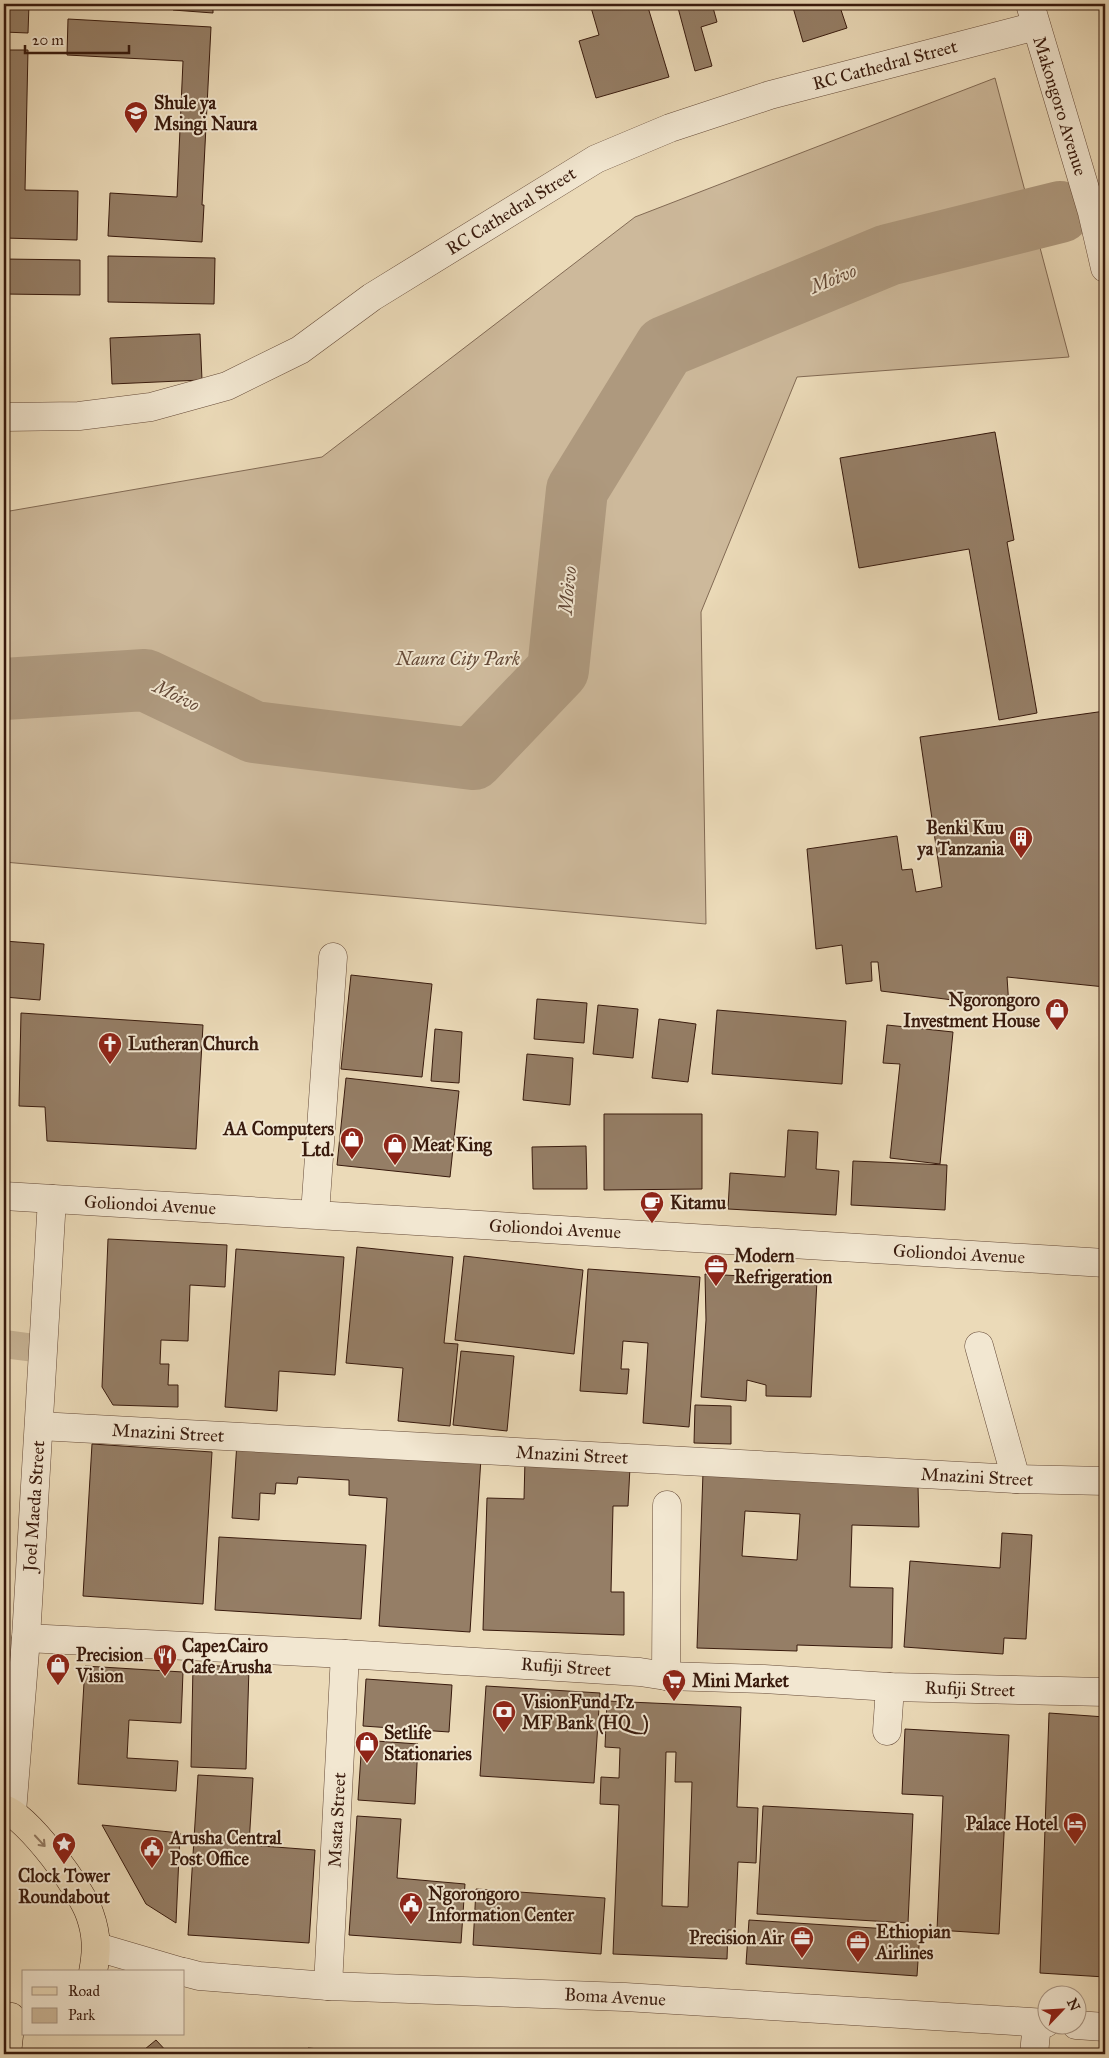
<svg xmlns="http://www.w3.org/2000/svg" width="1109" height="2058" font-family="'IM FELL Great Primer',serif">
<style>
.green{fill:#cdb99b;stroke:#826a54}
.lines{fill:none;stroke-linecap:round;stroke-linejoin:round}
.river{stroke:#ae997e;stroke-width:62}
.building{fill:#957e66;stroke:#381a0d;fill-rule:evenodd}
.minor-tunnel{stroke:#c7b496;stroke-width:28;stroke-dasharray:28 14;stroke-linecap:butt}
.minor-casing{stroke:#654a38;stroke-width:29}
.major-casing{stroke:#381a0d;stroke-width:29}
.minor{stroke:#f2e7d1;stroke-width:28}
.major{stroke:#ebdab8;stroke-width:28}
.oneway{stroke:#927a62}
.labels{text-anchor:middle;stroke-width:4;stroke-linejoin:round;paint-order:stroke}
.street-label{font-size:18px;fill:#381a0d;stroke:#f2e7d1}
.poi-label{font-size:18px;font-weight:bold;fill:#381a0d;stroke:#f2e7d1;text-anchor:start}
.park-label{font-size:18px;font-style:italic;fill:#654a38;stroke:#f2e7d1}
.water-label{font-size:19px;font-style:italic;fill:#614635;stroke:#f2e7d1}
</style>
<rect width="100%" height="100%" fill="#ebdab8"/>
<filter id="stains"><feTurbulence type="fractalNoise" baseFrequency=".004" numOctaves="4"/><feColorMatrix values="0 0 0 0 .2 0 0 0 0 .09 0 0 0 0 .02 0 0 0 .5 -.17"/></filter>
<radialGradient id="worn" r=".72"><stop offset=".6" stop-color="#630" stop-opacity="0"/><stop offset="1" stop-color="#630" stop-opacity=".3"/></radialGradient>
<!-- green -->
<polygon class="green" points="995,78 1069,357 797,377 701,612 706,924 4,862 4,512 322,457 635,217"/>
<g class="lines">
<!-- river -->
<polyline class="river" points="4,689 145,680 254,732 473,759 558,670 577,490 665,347 888,255 1060,212"/>
</g>
<!-- building -->
<g class="building">
<polygon points="4,4 29,4 28,33 4,32"/>
<polygon points="174,4 213,4 213,13 173,10"/>
<polygon points="590,4 647,4 669,77 596,98 579,41 599,35"/>
<polygon points="677,4 712,4 717,22 701,27 712,66 695,71"/>
<polygon points="792,4 839,4 847,28 803,42"/>
<polygon points="68,19 211,27 202,205 204,205 202,242 108,236 110,193 177,197 183,61 67,55"/>
<polygon points="4,50 28,50 25,190 78,191 77,240 4,238"/>
<polygon points="108,256 215,258 214,304 108,302"/>
<polygon points="4,259 80,260 80,295 4,294"/>
<polygon points="200,334 202,380 112,384 110,338"/>
<polygon points="995,432 1014,540 1007,542 1037,713 999,720 969,549 859,568 840,458"/>
<polygon points="1105,711 1105,987 1007,977 1009,1007 881,991 878,962 871,962 872,981 846,984 842,945 816,949 807,849 897,836 902,870 912,869 916,892 942,887 920,737"/>
<polygon points="4,941 44,944 40,1000 4,997"/>
<polygon points="351,975 432,984 422,1077 341,1069"/>
<polygon points="537,999 587,1003 584,1043 534,1039"/>
<polygon points="598,1005 638,1009 633,1058 593,1054"/>
<polygon points="717,1010 846,1021 842,1084 712,1074"/>
<polygon points="21,1013 203,1025 196,1149 47,1141 45,1107 19,1106"/>
<polygon points="659,1019 696,1024 688,1082 652,1078"/>
<polygon points="887,1025 953,1032 940,1164 890,1158 900,1064 883,1063"/>
<polygon points="435,1029 462,1032 459,1083 431,1081"/>
<polygon points="527,1054 573,1058 570,1105 523,1100"/>
<polygon points="346,1078 459,1091 450,1177 337,1165"/>
<polygon points="604,1114 702,1114 702,1189 604,1190"/>
<polygon points="788,1130 818,1132 816,1169 839,1171 836,1215 728,1209 730,1173 785,1177"/>
<polygon points="586,1146 587,1189 533,1189 532,1147"/>
<polygon points="853,1161 947,1165 945,1210 851,1205"/>
<polygon points="108,1239 227,1245 225,1287 190,1285 188,1341 161,1340 160,1364 169,1364 168,1385 178,1385 178,1407 113,1405 102,1387"/>
<polygon points="357,1247 453,1257 444,1343 458,1344 450,1426 398,1421 403,1368 346,1363"/>
<polygon points="236,1249 344,1257 335,1375 279,1371 277,1411 225,1407"/>
<polygon points="464,1256 583,1270 574,1354 455,1340"/>
<polygon points="588,1269 700,1277 689,1427 643,1423 648,1343 623,1341 621,1369 629,1369 627,1394 580,1391"/>
<polygon points="705,1274 817,1280 811,1397 766,1396 766,1385 747,1380 746,1401 701,1397 706,1320"/>
<polygon points="461,1351 514,1356 507,1431 453,1425"/>
<polygon points="695,1405 731,1406 731,1444 694,1443"/>
<polygon points="237,1442 481,1458 470,1632 379,1626 387,1498 349,1495 349,1480 298,1477 297,1484 276,1483 275,1494 260,1493 259,1520 232,1518"/>
<polygon points="92,1444 212,1452 203,1604 83,1596"/>
<polygon points="525,1459 630,1467 628,1506 613,1506 611,1592 624,1592 624,1635 483,1630 487,1498 524,1499"/>
<path d="M 703,1472 L 918,1485 L 919,1527 L 852,1525 L 850,1587 L 893,1588 L 892,1648 L 797,1645 L 797,1651 L 697,1648 ZM 745,1511 L 800,1514 L 797,1560 L 742,1556 Z"/>
<polygon points="1002,1533 1032,1535 1026,1639 1004,1638 1003,1654 904,1647 910,1561 1000,1568"/>
<polygon points="219,1537 366,1545 361,1619 215,1610"/>
<polygon points="193,1665 249,1667 246,1769 191,1767"/>
<polygon points="85,1666 183,1672 181,1723 129,1720 127,1758 178,1761 176,1791 78,1784"/>
<polygon points="366,1679 452,1685 449,1732 363,1726"/>
<polygon points="486,1686 600,1693 594,1783 480,1776"/>
<path d="M 607,1701 L 741,1707 L 737,1807 L 758,1808 L 756,1863 L 738,1862 L 735,1930 L 728,1930 L 727,1959 L 613,1954 L 619,1805 L 600,1804 L 601,1777 L 619,1778 L 620,1748 L 605,1747 ZM 666,1752 L 676,1752 L 675,1782 L 692,1782 L 688,1907 L 662,1906 Z"/>
<polygon points="1049,1713 1105,1717 1105,1977 1040,1973"/>
<polygon points="905,1729 1009,1735 999,1934 937,1930 943,1796 902,1794"/>
<polygon points="362,1740 418,1744 415,1804 358,1800"/>
<polygon points="198,1775 253,1778 249,1845 315,1850 309,1943 188,1935"/>
<polygon points="763,1806 913,1814 908,1923 757,1914"/>
<polygon points="357,1816 401,1819 397,1878 465,1884 461,1943 349,1935"/>
<polygon points="102,1825 180,1833 176,1923 146,1904"/>
<polygon points="476,1889 605,1898 601,1954 473,1945"/>
<polygon points="749,1920 920,1931 917,1976 746,1964"/>
<polygon points="156,2040 169,2054 139,2054"/>
<polygon points="308,2048 342,2051 342,2054 307,2054"/>
</g>
<g class="lines">
<!-- minor-tunnel -->
<polyline class="minor-tunnel" points="4,1344 42,1349"/>
<!-- minor casing -->
<g class="minor-casing">
<g id="minor">
<polyline points="1030,4 1092,212 1105,268"/>
<polyline points="4,417 79,416 151,407 227,386 300,350 372,297 596,159 670,128 770,95 1036,26"/>
<polyline points="4,1196 1105,1263"/>
<polyline points="315,1214 333,957"/>
<polyline points="979,1346 1016,1479"/>
<polyline points="39,1426 1016,1479 1105,1481"/>
<polyline points="26,1638 345,1654 640,1672 666,1676 764,1679 890,1687 1105,1692"/>
<polyline points="666,1676 667,1505"/>
<polyline points="887,1731 890,1687"/>
<polyline points="12,1812 26,1638 52,1199"/>
<polyline points="97,1947 182,1972"/>
<polyline points="184,1972 199,1976 328,1986 625,1997 1046,2023"/>
<polyline points="328,1986 345,1654"/>
<polyline points="1076,2025 1105,2027"/>
<polyline points="1034,2054 1037,2023"/>
</g>
</g>
<!-- major casing -->
<g class="major-casing">
<g id="major">
<path d="M 4,1809 C 28,1817 82,1890 90,1915 C 97,1935 97,1951 93,1972"/>
<polyline points="7,2054 11,2017"/>
</g>
</g>
<!-- minor -->
<use href="#minor" class="minor"/>
<!-- major -->
<use href="#major" class="major"/>
</g>
<!-- one-way arrows -->
<defs><path id="oneway-shaft" d="M-6 0H5M1.5-3L5.5 0L1.5 3" fill="none" stroke-width="1.6" stroke-linecap="round" stroke-linejoin="round" transform="scale(1.25)"/></defs>
<use class="oneway" href="#oneway-shaft" transform="translate(40 1841) rotate(47)"/>
<!-- icons -->
<defs>
<g id="school-pin" transform="scale(1.25)"><path d="M0 17L-7.5 6A9.5 9.5 0 1 1 7.5 6Z" fill="#8f2418" stroke="#f2e7d1"/><path d="M0-5L7-2L0 1L-7-2ZM-4 1L0 2.5L4 1V4Q0 6-4 4Z" fill="#fff"/></g>
<g id="building-pin" transform="scale(1.25)"><path d="M0 17L-7.5 6A9.5 9.5 0 1 1 7.5 6Z" fill="#8f2418" stroke="#f2e7d1"/><path d="M-4-6H4V6H1V3H-1V6H-4ZM-2.5-4.3h1.7v1.8h-1.7ZM.8-4.3h1.7v1.8H.8ZM-2.5-1h1.7V.8h-1.7ZM.8-1h1.7V.8H.8Z" fill="#fff"/></g>
<g id="shop-pin" transform="scale(1.25)"><path d="M0 17L-7.5 6A9.5 9.5 0 1 1 7.5 6Z" fill="#8f2418" stroke="#f2e7d1"/><path d="M-5-2.5h2.3a2.7 3.5 0 0 1 5.4 0H5L5.5 6h-11ZM-1.5-2.5h3a1.5 2.3 0 0 0-3 0Z" fill="#fff"/></g>
<g id="church-pin" transform="scale(1.25)"><path d="M0 17L-7.5 6A9.5 9.5 0 1 1 7.5 6Z" fill="#8f2418" stroke="#f2e7d1"/><path d="M-1.2-6h2.4v3.5h3.3v2.4h-3.3V6h-2.4V-.1h-3.3v-2.4h3.3Z" fill="#fff"/></g>
<g id="cafe-pin" transform="scale(1.25)"><path d="M0 17L-7.5 6A9.5 9.5 0 1 1 7.5 6Z" fill="#8f2418" stroke="#f2e7d1"/><path d="M-5.5-4.5H6V0H3Q3 3.5 0 3.5H-2.5Q-5.5 3.5-5.5 0ZM3-3.2v2h1.7v-2ZM-6 4.5H4V6H-6Z" fill="#fff"/></g>
<g id="office-pin" transform="scale(1.25)"><path d="M0 17L-7.5 6A9.5 9.5 0 1 1 7.5 6Z" fill="#8f2418" stroke="#f2e7d1"/><path d="M-6-3h4V-5.5h4V-3h4V5H-6ZM-1-4.5V-3h2v-1.5ZM-6 0V1H6V0Z" fill="#fff"/></g>
<g id="restaurant-pin" transform="scale(1.25)"><path d="M0 17L-7.5 6A9.5 9.5 0 1 1 7.5 6Z" fill="#8f2418" stroke="#f2e7d1"/><path d="M-5-6h1v4h1v-4h1v4h1v-4h1v5L-1.5 .5V6h-2V.5L-5-1ZM5-6V6H3V1.5H1.5Q1.5-4 5-6Z" fill="#fff"/></g>
<g id="supermarket-pin" transform="scale(1.25)"><path d="M0 17L-7.5 6A9.5 9.5 0 1 1 7.5 6Z" fill="#8f2418" stroke="#f2e7d1"/><path d="M-6-5.5h2.5l.6 2H6L4.5 2H-2.5L-4.4-4H-6ZM-1.5 3.2a1.3 1.3 0 1 0 .1 0ZM3 3.2a1.3 1.3 0 1 0 .1 0Z" fill="#fff"/></g>
<g id="bank-pin" transform="scale(1.25)"><path d="M0 17L-7.5 6A9.5 9.5 0 1 1 7.5 6Z" fill="#8f2418" stroke="#f2e7d1"/><path d="M-6-4H6V4H-6ZM0-2.3a2.3 2.3 0 1 0 0 4.6a2.3 2.3 0 1 0 0-4.6Z" fill="#fff"/></g>
<g id="hotel-pin" transform="scale(1.25)"><path d="M0 17L-7.5 6A9.5 9.5 0 1 1 7.5 6Z" fill="#8f2418" stroke="#f2e7d1"/><path d="M-6-4.5h1.5V1H6V5H4.5V3h-9V5H-6ZM-4 0a1.8 1.8 0 1 1 3.6 0ZM.5 0V-2.5h3Q6-2.5 6 0Z" fill="#fff"/></g>
<g id="sight-pin" transform="scale(1.25)"><path d="M0 17L-7.5 6A9.5 9.5 0 1 1 7.5 6Z" fill="#8f2418" stroke="#f2e7d1"/><path d="M0-6L1.8-2.2L6-1.7L2.9 1.2L3.7 5.4L0 3.3L-3.7 5.4L-2.9 1.2L-6-1.7L-1.8-2.2Z" fill="#fff"/></g>
<g id="civic-pin" transform="scale(1.25)"><path d="M0 17L-7.5 6A9.5 9.5 0 1 1 7.5 6Z" fill="#8f2418" stroke="#f2e7d1"/><path d="M-.6-6.5H3V-4.5H.6V-3L4-1V1h2V6H-6V1h2V-1L-.6-3ZM-1.2 2.5V6h2.4V2.5Z" fill="#fff"/></g>
</defs>
<g fill-rule="evenodd">
<use href="#school-pin" x="136" y="113"/>
<use href="#building-pin" x="1021" y="838"/>
<use href="#shop-pin" x="1057" y="1010"/>
<use href="#church-pin" x="110" y="1044"/>
<use href="#shop-pin" x="352" y="1139"/>
<use href="#shop-pin" x="395" y="1145"/>
<use href="#cafe-pin" x="652" y="1203"/>
<use href="#office-pin" x="716" y="1266"/>
<use href="#restaurant-pin" x="165" y="1656"/>
<use href="#shop-pin" x="58" y="1665"/>
<use href="#supermarket-pin" x="674" y="1681"/>
<use href="#bank-pin" x="504" y="1712"/>
<use href="#shop-pin" x="367" y="1743"/>
<use href="#hotel-pin" x="1075" y="1824"/>
<use href="#sight-pin" x="64" y="1844"/>
<use href="#civic-pin" x="152" y="1848"/>
<use href="#civic-pin" x="411" y="1904"/>
<use href="#office-pin" x="802" y="1938"/>
<use href="#office-pin" x="858" y="1942"/>
</g>
<g class="labels">
<!-- street labels -->
<g class="street-label">
<text transform="translate(885 65) rotate(-15)" y="6">RC Cathedral Street</text>
<text transform="translate(1060 106) rotate(73)" y="6">Makongoro Avenue</text>
<text transform="translate(511 211) rotate(-32)" y="6">RC Cathedral Street</text>
<text transform="translate(150 1205) rotate(3)" y="6">Goliondoi Avenue</text>
<text transform="translate(555 1229) rotate(3)" y="6">Goliondoi Avenue</text>
<text transform="translate(959 1254) rotate(3)" y="6">Goliondoi Avenue</text>
<text transform="translate(168 1433) rotate(3)" y="6">Mnazini Street</text>
<text transform="translate(572 1455) rotate(3)" y="6">Mnazini Street</text>
<text transform="translate(977 1477) rotate(3)" y="6">Mnazini Street</text>
<text transform="translate(34 1506) rotate(-86)" y="6">Joel Maeda Street</text>
<text transform="translate(566 1667) rotate(4)" y="6">Rufiji Street</text>
<text transform="translate(970 1689) rotate(2)" y="6">Rufiji Street</text>
<text transform="translate(337 1820) rotate(-87)" y="6">Msata Street</text>
<text transform="translate(615 1997) rotate(3)" y="6">Boma Avenue</text>
</g>
<!-- poi labels -->
<g class="poi-label">
<text x="154" y="109">Shule ya<tspan x="154" dy="21">Msingi Naura</tspan></text>
<text x="1004" y="834" text-anchor="end">Benki Kuu<tspan x="1004" dy="21">ya Tanzania</tspan></text>
<text x="1040" y="1006" text-anchor="end">Ngorongoro<tspan x="1040" dy="21">Investment House</tspan></text>
<text x="128" y="1050">Lutheran Church</text>
<text x="334" y="1135" text-anchor="end">AA Computers<tspan x="334" dy="21">Ltd.</tspan></text>
<text x="412" y="1151">Meat King</text>
<text x="670" y="1209">Kitamu</text>
<text x="734" y="1262">Modern<tspan x="734" dy="21">Refrigeration</tspan></text>
<text x="182" y="1652">Cape2Cairo<tspan x="182" dy="21">Cafe Arusha</tspan></text>
<text x="76" y="1661">Precision<tspan x="76" dy="21">Vision</tspan></text>
<text x="692" y="1687">Mini Market</text>
<text x="522" y="1708">VisionFund Tz<tspan x="522" dy="21">MF Bank (HQ)</tspan></text>
<text x="384" y="1739">Setlife<tspan x="384" dy="21">Stationaries</tspan></text>
<text x="1058" y="1830" text-anchor="end">Palace Hotel</text>
<text x="170" y="1844">Arusha Central<tspan x="170" dy="21">Post Office</tspan></text>
<text x="64" y="1882" text-anchor="middle">Clock Tower<tspan x="64" dy="21">Roundabout</tspan></text>
<text x="428" y="1900">Ngorongoro<tspan x="428" dy="21">Information Center</tspan></text>
<text x="876" y="1938">Ethiopian<tspan x="876" dy="21">Airlines</tspan></text>
<text x="784" y="1944" text-anchor="end">Precision Air</text>
</g>
<!-- park labels -->
<g class="park-label">
<text x="458" y="665">Naura City Park</text>
</g>
<!-- water labels -->
<g class="water-label">
<text transform="translate(833 278) rotate(-22)" y="7">Moivo</text>
<text transform="translate(567 590) rotate(-84)" y="7">Moivo</text>
<text transform="translate(177 695) rotate(26)" y="7">Moivo</text>
</g>
</g>
<!-- margin -->
<rect width="1109" height="2058" fill="none" stroke="#ebdab8" stroke-width="20"/>
<rect x="5" y="5" width="1099" height="2048" fill="none" stroke="#381a0d" stroke-width="2.5"/>
<rect x="10" y="10" width="1089" height="2038" fill="none" stroke="#381a0d"/>
<!-- legend -->
<rect x="22" y="1970" width="162" height="65" fill="#f2e7d1" stroke="#a89583"/>
<rect x="32" y="1987" width="25" height="8" fill="#ebdab8" stroke="#a89583"/>
<text x="68" y="1996" font-size="15" fill="#381a0d">Road</text>
<rect x="32" y="2008" width="25" height="15" fill="#cdb99b" stroke="#a89583"/>
<text x="68" y="2020" font-size="15" fill="#381a0d">Park</text>
<!-- north arrow -->
<g transform="translate(1062 2010) rotate(65)"><circle r="24" fill="#f2e7d1" stroke="#a89583"/>
<path d="M0-4L9 19L0 12L-9 19Z" fill="#8f2418"/>
<text y="-8" font-size="14" font-weight="bold" text-anchor="middle" fill="#381a0d">N</text>
</g>
<!-- scale -->
<path d="M25 45v8h104v-8" fill="none" stroke="#381a0d" stroke-width="2.5"/>
<text x="32" y="45" font-size="15" fill="#381a0d" stroke="#f2e7d1" stroke-width="4" paint-order="stroke">20 m</text>
<rect width="100%" height="100%" filter="url(#stains)"/>
<rect width="100%" height="100%" fill="url(#worn)"/>
</svg>
